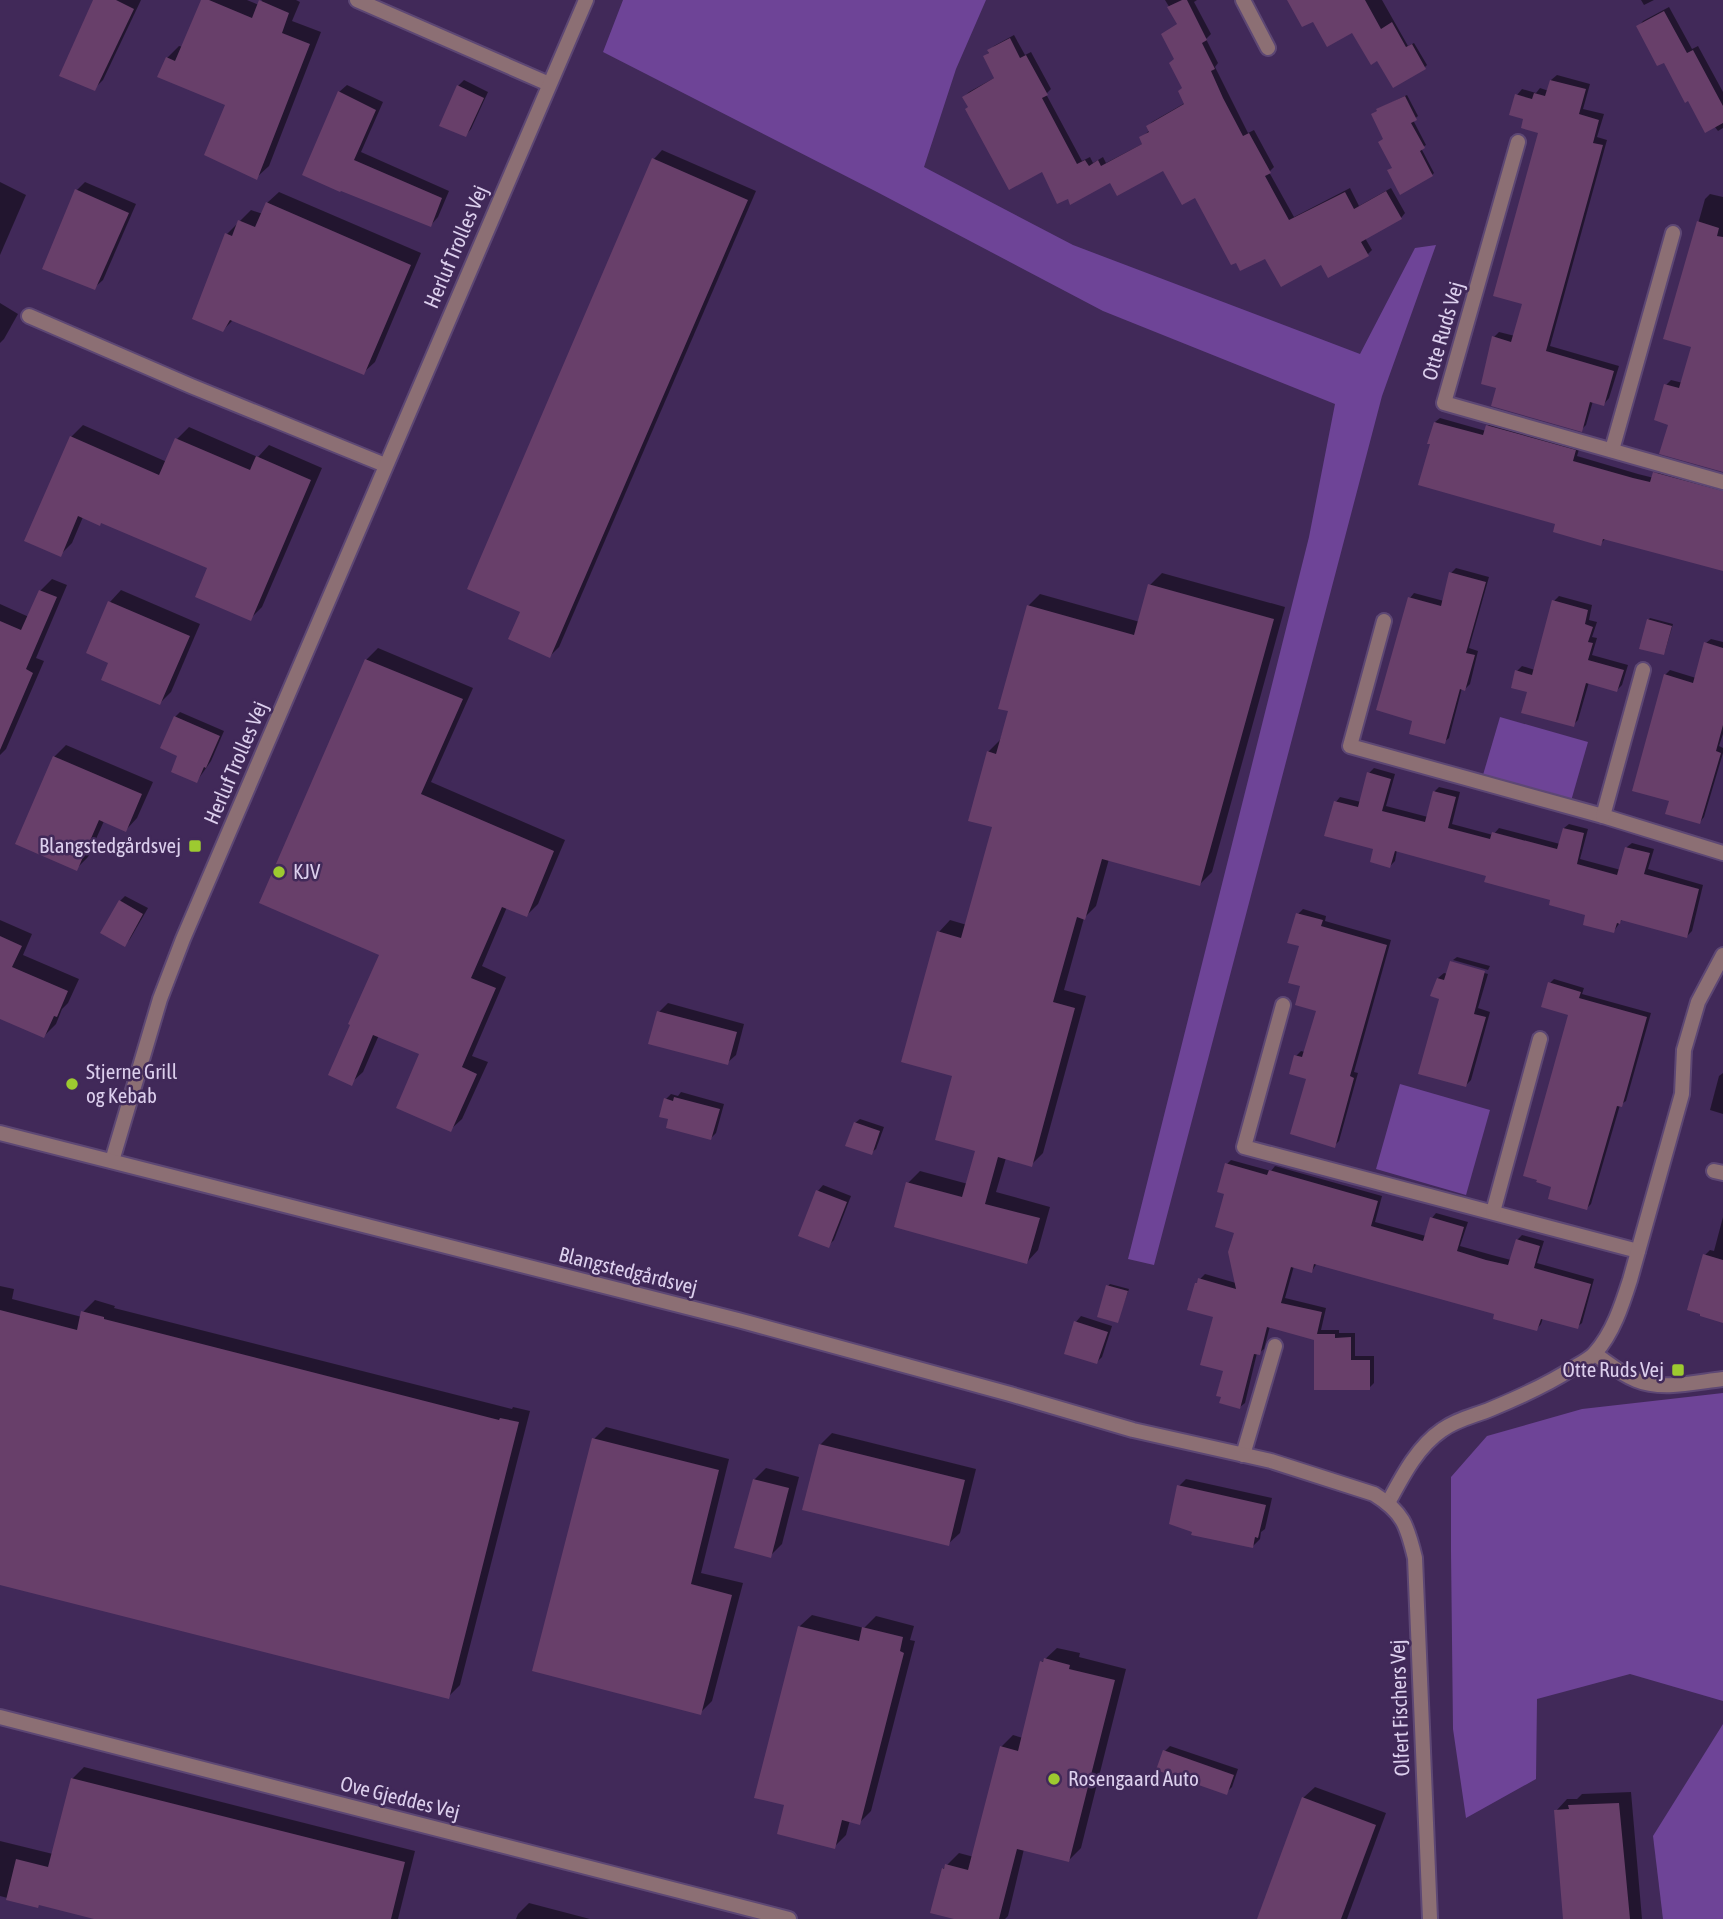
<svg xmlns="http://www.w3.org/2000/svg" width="1723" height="1919" font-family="'Asap Condensed',sans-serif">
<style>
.green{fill:#6e4497}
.shadow{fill:#0007}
.building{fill:#683f6a}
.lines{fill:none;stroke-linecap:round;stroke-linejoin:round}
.minor-casing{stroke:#5d4774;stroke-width:18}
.tertiary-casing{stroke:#5d4774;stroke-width:18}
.minor{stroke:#8c6f74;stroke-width:14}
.tertiary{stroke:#8c6f74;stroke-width:14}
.poi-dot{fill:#9dca30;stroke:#412959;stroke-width:2.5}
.labels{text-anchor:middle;stroke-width:5;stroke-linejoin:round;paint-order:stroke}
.street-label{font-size:21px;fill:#dccfed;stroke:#412959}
.poi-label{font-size:21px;fill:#dccfed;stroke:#412959;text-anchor:start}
</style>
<rect width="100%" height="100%" fill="#412959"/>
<!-- green -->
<g class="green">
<polygon points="623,0 986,0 956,69 924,167 1073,245 1360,354 1415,248 1436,245 1382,396 1154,1265 1128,1259 1309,537 1335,404 1103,311 877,192 603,52"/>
<polygon points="1500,717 1588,742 1571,801 1483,775"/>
<polygon points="1400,1084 1490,1110 1466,1195 1376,1169"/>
<polygon points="1723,1393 1723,1701 1630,1674 1537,1699 1536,1779 1466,1818 1453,1729 1451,1552 1451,1477 1487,1436 1582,1409"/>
<polygon points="1723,1724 1723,1919 1663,1919 1653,1836"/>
</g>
<!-- shadow -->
<g class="shadow">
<polygon points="95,0 141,0 103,80 94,89"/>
<polygon points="203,0 247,0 259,5 262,0 296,0 300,2 292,21 321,32 269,166 257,177 227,105 160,76 167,58 179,46 183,47"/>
<polygon points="1165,0 1197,0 1194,2 1211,34 1206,39 1218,63 1215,67 1248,133 1254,130 1274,167 1269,172 1294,217 1350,188 1359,206 1391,188 1405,213 1401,218 1365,238 1372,250 1368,254 1321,262 1266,256 1164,169 1111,180 1043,169 970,107 964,97 969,92 996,77 985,57 994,46 1014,35 1025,55 1031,52 1051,89 1046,94 1082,161 1090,157 1093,163 1103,157 1106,163 1144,143 1141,138 1150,130 1148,126 1152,122 1185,103 1184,88 1176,58 1179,23"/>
<polygon points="1361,0 1382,0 1408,46 1414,43 1427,65 1425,67 1394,85"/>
<polygon points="1641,0 1654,0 1644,5"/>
<polygon points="1669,7 1692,49 1698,46 1723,92 1723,128 1718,131 1638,27 1643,21"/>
<polygon points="1557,75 1590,84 1583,109 1604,114 1597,137 1607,140 1550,346 1619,366 1609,398 1604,404 1593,401 1586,425 1581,430 1499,387 1494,337 1499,332 1515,336 1524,303 1540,131 1525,118 1517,95 1522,89 1536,93 1540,88 1549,91 1551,80"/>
<polygon points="464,80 488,92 471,129 466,135 458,86"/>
<polygon points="347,85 383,102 361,152 449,191 438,217 431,225 341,189 339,92"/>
<polygon points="1407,95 1418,116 1413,120 1426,145 1421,148 1434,173 1432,175 1394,167 1385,139 1378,109"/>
<polygon points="662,150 756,191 559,647 550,656 654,159"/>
<polygon points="0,182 26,195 0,255"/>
<polygon points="85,182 136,204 103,280 94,288 77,190"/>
<polygon points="279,192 421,253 375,362 363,373 233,320 223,330 227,234 251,210 263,214 267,203"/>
<polygon points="1710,194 1723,197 1723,469 1670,423 1666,385 1671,380 1683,383 1693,346 1666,338 1705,199"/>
<polygon points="0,303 18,314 4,339 0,343"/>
<polygon points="1440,418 1486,431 1488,426 1492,421 1580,446 1577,456 1638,474 1654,478 1660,469 1721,486 1718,496 1723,497 1723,569 1606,538 1600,544 1557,523 1435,422"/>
<polygon points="83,425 167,462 177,439 189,427 258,457 269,445 322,468 262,607 250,619 209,567 102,521 83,517 72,543 60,555 71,437"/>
<polygon points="1456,568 1489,577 1469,648 1478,651 1470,684 1465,689 1462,688 1449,738 1444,742 1415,719 1410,598 1414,593 1444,601 1451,573"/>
<polygon points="1162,573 1285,607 1212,872 1200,884 1109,859 1096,906 1084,918 1064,990 1086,996 1043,1153 1031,1165 1006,1158 996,1192 1050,1207 1038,1250 1027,1262 908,1183 920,1171 968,1184 977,1150 954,1075 939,932 950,920 967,925 994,826 988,752 1000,740 1010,710 1028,606 1040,594 1140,622 1150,585"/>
<polygon points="52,579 67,585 36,658 44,661 6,749 0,755 0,604 29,617 40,591"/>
<polygon points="121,590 200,624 171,692 160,703 110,662 110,602"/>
<polygon points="1559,596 1592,605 1589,620 1597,622 1592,637 1597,638 1592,655 1628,665 1622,685 1617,690 1589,682 1578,720 1573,725 1529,691 1517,671 1522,666 1535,670 1554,601"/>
<polygon points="1650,618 1673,624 1665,651 1663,654 1648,620"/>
<polygon points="1711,639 1723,642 1723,734 1719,746 1723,748 1723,753 1704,817 1700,822 1671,800 1665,675 1670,670 1696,678 1706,643"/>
<polygon points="378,648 473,688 431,782 565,840 538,904 527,915 507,907 482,966 506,977 472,1056 488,1062 462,1119 450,1130 421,1053 379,1035 363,1072 351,1083 381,954 366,660"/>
<polygon points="180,712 224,731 211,761 197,781 180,755 175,717"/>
<polygon points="66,745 153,782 137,818 126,830 104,821 88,857 76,869 54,757"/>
<polygon points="1374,768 1395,774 1386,806 1428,817 1435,791 1439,787 1460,792 1452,824 1493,835 1499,828 1560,844 1564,828 1569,824 1588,829 1580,859 1621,870 1627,847 1632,843 1654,849 1648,869 1703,885 1692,931 1687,936 1623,918 1614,931 1587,914 1552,899 1488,875 1397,850 1395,861 1390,866 1336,802 1340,797 1361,802 1369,773"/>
<polygon points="125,896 148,908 130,939 125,945 120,901"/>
<polygon points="1303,909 1326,916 1325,921 1391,940 1354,1072 1358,1073 1339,1141 1334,1146 1308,1078 1296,1056 1301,1051 1305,1052 1318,1009 1302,985 1301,945 1298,914"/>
<polygon points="0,920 32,934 23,955 79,979 68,1003 62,1009 56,1024 44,1036 0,1017"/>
<polygon points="1457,957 1490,966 1488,970 1453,960"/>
<polygon points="1452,961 1452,964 1488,974 1478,1008 1490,1012 1471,1080 1466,1085 1441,998 1438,978 1444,973 1448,974"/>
<polygon points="1554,979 1584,988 1582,994 1651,1013 1626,1101 1620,1105 1591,1204 1587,1208 1571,1014 1550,983"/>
<polygon points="668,1003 744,1024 736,1055 727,1063 659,1012"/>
<polygon points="1723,1073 1723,1114 1710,1110 1719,1076"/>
<polygon points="681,1092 724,1104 716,1133 711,1138 670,1118 666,1099 671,1094 678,1096"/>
<polygon points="860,1119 884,1127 876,1149 871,1153 855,1123"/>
<polygon points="1231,1160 1271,1171 1275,1166 1382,1196 1375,1222 1426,1236 1432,1218 1436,1213 1468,1222 1460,1246 1492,1255 1511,1260 1517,1240 1522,1235 1544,1241 1537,1263 1594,1279 1582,1323 1577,1327 1543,1318 1541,1324 1537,1329 1496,1312 1317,1263 1312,1271 1294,1266 1285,1298 1326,1308 1321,1330 1339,1330 1339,1333 1355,1333 1355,1356 1374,1356 1374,1383 1369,1388 1316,1339 1270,1326 1264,1349 1259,1353 1257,1353 1245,1403 1240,1407 1226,1370 1215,1316 1200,1279 1205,1274 1236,1283 1236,1231 1226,1193 1227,1164"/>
<polygon points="823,1185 851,1196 834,1240 828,1246 801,1235 818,1191"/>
<polygon points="1723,1217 1723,1321 1705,1255 1710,1250 1714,1251"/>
<polygon points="1110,1284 1129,1289 1117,1321 1108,1286"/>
<polygon points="0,1286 14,1289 12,1299 82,1317 83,1312 95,1300 115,1306 114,1308 512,1409 513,1407 530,1411 460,1685 448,1697 0,1584"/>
<polygon points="1081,1316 1112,1326 1102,1357 1097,1362 1076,1322"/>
<polygon points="606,1427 729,1459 701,1573 743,1583 712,1701 700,1713 594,1439"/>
<polygon points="832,1433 976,1469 960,1533 948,1544 820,1445"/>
<polygon points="766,1468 799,1477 782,1544 770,1556 754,1480"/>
<polygon points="1186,1479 1272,1498 1265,1529 1261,1532 1260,1539 1253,1546 1179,1486"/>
<polygon points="812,1615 864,1628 876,1616 914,1626 910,1640 915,1641 871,1811 859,1823 850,1820 846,1835 834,1847 786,1804 757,1797 800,1626"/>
<polygon points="1057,1648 1080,1653 1079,1657 1126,1669 1081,1848 1069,1860 1024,1849 1008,1916 1005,1919 961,1919 943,1869 959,1853 974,1857 1001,1747 1013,1735 1023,1738 1042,1662"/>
<polygon points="1170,1746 1238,1769 1232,1787 1226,1793 1165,1751"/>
<polygon points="84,1767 415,1851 398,1919 102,1919 40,1904 38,1906 0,1896 0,1841 53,1854 72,1779"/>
<polygon points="1315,1787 1386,1813 1347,1919 1259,1919 1303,1798"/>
<polygon points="1631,1792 1642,1919 1564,1919 1556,1811 1567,1799 1577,1799 1582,1794"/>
<polygon points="529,1903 590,1919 516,1919 518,1914"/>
</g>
<!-- building -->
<g class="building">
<polygon points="93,0 116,0 134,9 95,91 59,76"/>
<polygon points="201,0 209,0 252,18 259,0 289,13 282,33 310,44 257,180 204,155 225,105 157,77 166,57 175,61"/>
<polygon points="1182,0 1187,0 1207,40 1202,43 1215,69 1211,71 1223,98 1243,136 1249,133 1271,173 1265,176 1289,220 1345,192 1354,209 1386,191 1402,219 1361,242 1369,256 1328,278 1321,265 1281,287 1265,259 1240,271 1236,263 1231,265 1195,198 1182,205 1163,171 1117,196 1110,183 1070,205 1068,199 1057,204 1042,172 1009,190 965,109 968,107 962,97 994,78 983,56 989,53 987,50 1010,38 1020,58 1026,55 1048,95 1042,98 1077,164 1085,160 1089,166 1098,160 1101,166 1142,144 1139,137 1149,132 1146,126 1184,104 1178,91 1182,88 1169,63 1174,59 1161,34 1177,24 1167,7"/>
<polygon points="1287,0 1365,0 1381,29 1392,22 1406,47 1412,44 1426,69 1393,88 1377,61 1371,65 1352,33 1327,47 1313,22 1302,27"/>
<polygon points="1664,11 1687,53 1693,50 1723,106 1723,123 1705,133 1688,101 1685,103 1664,63 1657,66 1636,26"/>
<polygon points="1550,80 1586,89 1579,114 1599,120 1593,143 1603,145 1546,351 1614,371 1604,406 1590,402 1582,432 1491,406 1496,388 1481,384 1492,336 1511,342 1522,304 1493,296 1538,133 1521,128 1523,119 1509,115 1515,94 1532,99 1534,93 1545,96"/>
<polygon points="457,85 484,98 466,137 439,126"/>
<polygon points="338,91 376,110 354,160 442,198 431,227 341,191 340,192 302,175"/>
<polygon points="1405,96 1417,120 1411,123 1425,148 1420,151 1433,176 1400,195 1387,170 1392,168 1378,142 1383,139 1371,114 1377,111 1376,109"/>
<polygon points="652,158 748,200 550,658 508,639 520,612 467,589"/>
<polygon points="75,189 129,213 95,290 42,269"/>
<polygon points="266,202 411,265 364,375 230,320 223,332 192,319 225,233 232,236 238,220 255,227"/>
<polygon points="1697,221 1719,228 1717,236 1723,237 1723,472 1659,454 1668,425 1654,420 1664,384 1679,388 1691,347 1663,339"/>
<polygon points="1434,422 1483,435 1486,425 1576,450 1573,461 1633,478 1650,482 1653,472 1723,491 1723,571 1603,539 1601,546 1553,532 1555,524 1418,485 1430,444 1427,444"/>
<polygon points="70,436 159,475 175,438 250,470 256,456 311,480 251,621 195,597 207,568 101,523 100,526 78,516 61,557 24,541"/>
<polygon points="1449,572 1486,582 1466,653 1475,655 1465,691 1460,689 1445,744 1409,734 1412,721 1376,710 1408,597 1441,606"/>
<polygon points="1148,584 1274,619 1200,886 1102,859 1085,920 1077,917 1053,1002 1075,1008 1032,1167 998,1157 985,1204 1040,1218 1027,1264 894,1227 906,1182 962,1197 975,1151 935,1140 952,1076 901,1062 937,931 961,938 992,827 968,821 987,751 996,754 1008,711 998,709 1027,605 1134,635"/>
<polygon points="39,590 57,597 26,669 33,673 0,750 0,621 21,630"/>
<polygon points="1552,600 1588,610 1585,624 1593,627 1588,642 1593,643 1588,660 1624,670 1617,692 1586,683 1574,727 1521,713 1527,692 1511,688 1515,670 1532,675"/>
<polygon points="108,601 190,636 160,705 101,680 108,663 86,653"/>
<polygon points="1647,619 1672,626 1664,655 1639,649"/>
<polygon points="1704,642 1723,648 1723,725 1716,751 1721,753 1700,824 1665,814 1669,801 1632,791 1664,674 1693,683"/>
<polygon points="365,659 463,699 421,794 554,851 527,917 502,907 471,978 496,988 462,1067 477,1074 451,1132 396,1108 419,1054 373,1035 352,1086 328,1075 350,1025 348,1024 379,955 259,903"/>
<polygon points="174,716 220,736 206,768 204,767 197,783 171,772 177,756 160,748"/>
<polygon points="53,756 142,794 126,832 99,820 77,871 15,844"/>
<polygon points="1367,772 1391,779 1382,811 1425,822 1433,791 1456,797 1448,828 1490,839 1492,832 1557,849 1563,828 1584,833 1577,864 1617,875 1625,847 1650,853 1644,874 1699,889 1687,938 1621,920 1620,924 1617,923 1614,933 1583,925 1585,915 1549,905 1550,900 1484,882 1486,876 1395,851 1390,868 1370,862 1373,849 1324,836 1334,801 1358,807"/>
<polygon points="119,900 143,914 125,947 100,933"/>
<polygon points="1296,913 1323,920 1321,926 1387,945 1350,1076 1354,1078 1335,1148 1290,1134 1306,1079 1289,1074 1294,1055 1302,1057 1316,1011 1295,1005 1300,986 1288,983 1299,946 1287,943"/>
<polygon points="0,936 22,946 12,967 68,991 57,1017 54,1016 44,1038 0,1019"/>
<polygon points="1450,961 1485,971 1474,1014 1486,1017 1466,1087 1418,1074 1439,999 1430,996 1437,978 1444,980"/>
<polygon points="1548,982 1581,992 1579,998 1647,1017 1622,1107 1617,1106 1587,1210 1548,1199 1551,1187 1536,1182 1537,1180 1523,1176 1568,1015 1541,1007"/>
<polygon points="657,1011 737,1032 728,1065 648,1044"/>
<polygon points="674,1097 720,1109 711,1140 666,1128 668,1119 659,1117 664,1098 673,1101"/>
<polygon points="854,1122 880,1131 872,1155 845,1146"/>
<polygon points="1225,1163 1267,1175 1269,1170 1378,1201 1371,1226 1423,1241 1430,1217 1464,1227 1457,1251 1486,1260 1508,1265 1516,1239 1540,1246 1534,1268 1591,1284 1578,1329 1541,1319 1537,1331 1493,1319 1494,1314 1314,1264 1312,1273 1291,1267 1281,1303 1322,1312 1317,1334 1335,1334 1335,1338 1351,1337 1351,1360 1370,1360 1370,1390 1314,1390 1314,1340 1267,1327 1260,1355 1254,1354 1240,1409 1219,1403 1221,1397 1216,1396 1223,1371 1200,1365 1213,1317 1187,1310 1195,1283 1197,1283 1198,1278 1236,1289 1228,1252 1234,1233 1215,1227 1224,1194 1217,1192"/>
<polygon points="816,1190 847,1202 829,1248 798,1236"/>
<polygon points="1703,1254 1723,1260 1723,1323 1700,1316 1700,1314 1687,1310"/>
<polygon points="1106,1285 1128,1291 1118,1323 1097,1317"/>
<polygon points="0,1310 77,1330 81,1311 104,1317 104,1319 499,1420 500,1418 519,1422 449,1699 0,1585"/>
<polygon points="1074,1321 1108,1332 1097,1364 1064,1354"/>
<polygon points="592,1438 719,1470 691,1584 732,1595 701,1715 532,1671"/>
<polygon points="819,1444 965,1480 949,1546 802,1510"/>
<polygon points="753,1479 789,1488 771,1558 734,1548"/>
<polygon points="1177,1485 1266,1505 1258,1538 1255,1537 1253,1548 1191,1535 1192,1532 1169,1524"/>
<polygon points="798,1626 859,1641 862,1627 903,1637 900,1651 904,1653 860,1825 842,1820 835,1849 777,1834 784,1805 754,1798"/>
<polygon points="1044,1658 1070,1665 1069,1669 1115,1680 1069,1862 1017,1849 999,1919 954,1919 930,1913 942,1868 944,1869 945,1864 968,1870 1000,1746 1018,1751 1040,1661 1043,1662"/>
<polygon points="1163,1750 1234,1775 1227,1795 1156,1770"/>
<polygon points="71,1778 405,1862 391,1919 94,1919 39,1905 38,1908 6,1900 16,1859 48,1867"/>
<polygon points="1302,1797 1376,1825 1341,1919 1257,1919"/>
<polygon points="1619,1803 1630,1919 1563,1919 1554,1810 1569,1809 1568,1805"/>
</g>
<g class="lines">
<!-- minor casing -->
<g class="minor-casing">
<g id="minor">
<polyline points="357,0 549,84"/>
<polyline points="1243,0 1268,48"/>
<polyline points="1518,142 1444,403 1723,482"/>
<polyline points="29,316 191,386 385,465"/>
<polyline points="1612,450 1673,233"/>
<polyline points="1384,621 1350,746 1603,816 1723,853"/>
<polyline points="1603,816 1643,670"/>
<polyline points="1283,1005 1244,1147 1638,1251"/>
<polyline points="112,1161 160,999 183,939 586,0"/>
<polyline points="1714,1171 1723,1173"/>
<polyline points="1493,1212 1540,1039"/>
<path d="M 1595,1354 C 1608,1363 1621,1374 1636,1380 C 1662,1391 1696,1382 1723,1379"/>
<polyline points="1243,1455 1275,1346"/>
<path d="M 1388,1503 C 1402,1477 1417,1447 1442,1430 C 1457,1419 1474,1416 1491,1409 C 1520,1397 1547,1385 1573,1368 C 1580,1364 1590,1359 1595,1353 C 1613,1333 1622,1305 1630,1280 L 1682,1094 L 1684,1050 L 1698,1002 L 1723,955"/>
<polyline points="0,1717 789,1919"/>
</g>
</g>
<!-- tertiary casing -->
<g class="tertiary-casing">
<path id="tertiary" d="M 0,1133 L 738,1320 L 1010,1394 L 1133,1430 L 1271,1461 L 1374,1494 C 1403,1512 1407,1525 1415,1558 L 1430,1919"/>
</g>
<!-- minor -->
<use href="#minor" class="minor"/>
<!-- tertiary -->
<use href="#tertiary" class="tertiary"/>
</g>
<!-- markers -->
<g class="poi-dot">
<rect x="188" y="839" width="14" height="14" rx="3.5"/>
<circle cx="279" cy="872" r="7"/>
<circle cx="72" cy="1084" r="7"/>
<rect x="1671" y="1363" width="14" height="14" rx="3.5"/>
<circle cx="1054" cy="1779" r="7"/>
</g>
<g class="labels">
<!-- street labels -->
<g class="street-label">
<text transform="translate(456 247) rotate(-67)" y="7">Herluf Trolles Vej</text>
<text transform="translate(1443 331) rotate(-74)" y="7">Otte Ruds Vej</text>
<text transform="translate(236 763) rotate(-67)" y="7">Herluf Trolles Vej</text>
<text transform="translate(628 1271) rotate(14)" y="7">Blangstedgårdsvej</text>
<text transform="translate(1400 1708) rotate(-92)" y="7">Olfert Fischers Vej</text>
<text transform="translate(400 1798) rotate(14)" y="7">Ove Gjeddes Vej</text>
</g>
<!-- poi labels -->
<g class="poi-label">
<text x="181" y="853" text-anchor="end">Blangstedgårdsvej</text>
<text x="293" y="879">KJV</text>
<text x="86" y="1079">Stjerne Grill<tspan x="86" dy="24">og Kebab</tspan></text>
<text x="1664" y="1377" text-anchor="end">Otte Ruds Vej</text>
<text x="1068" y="1786">Rosengaard Auto</text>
</g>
</g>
</svg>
